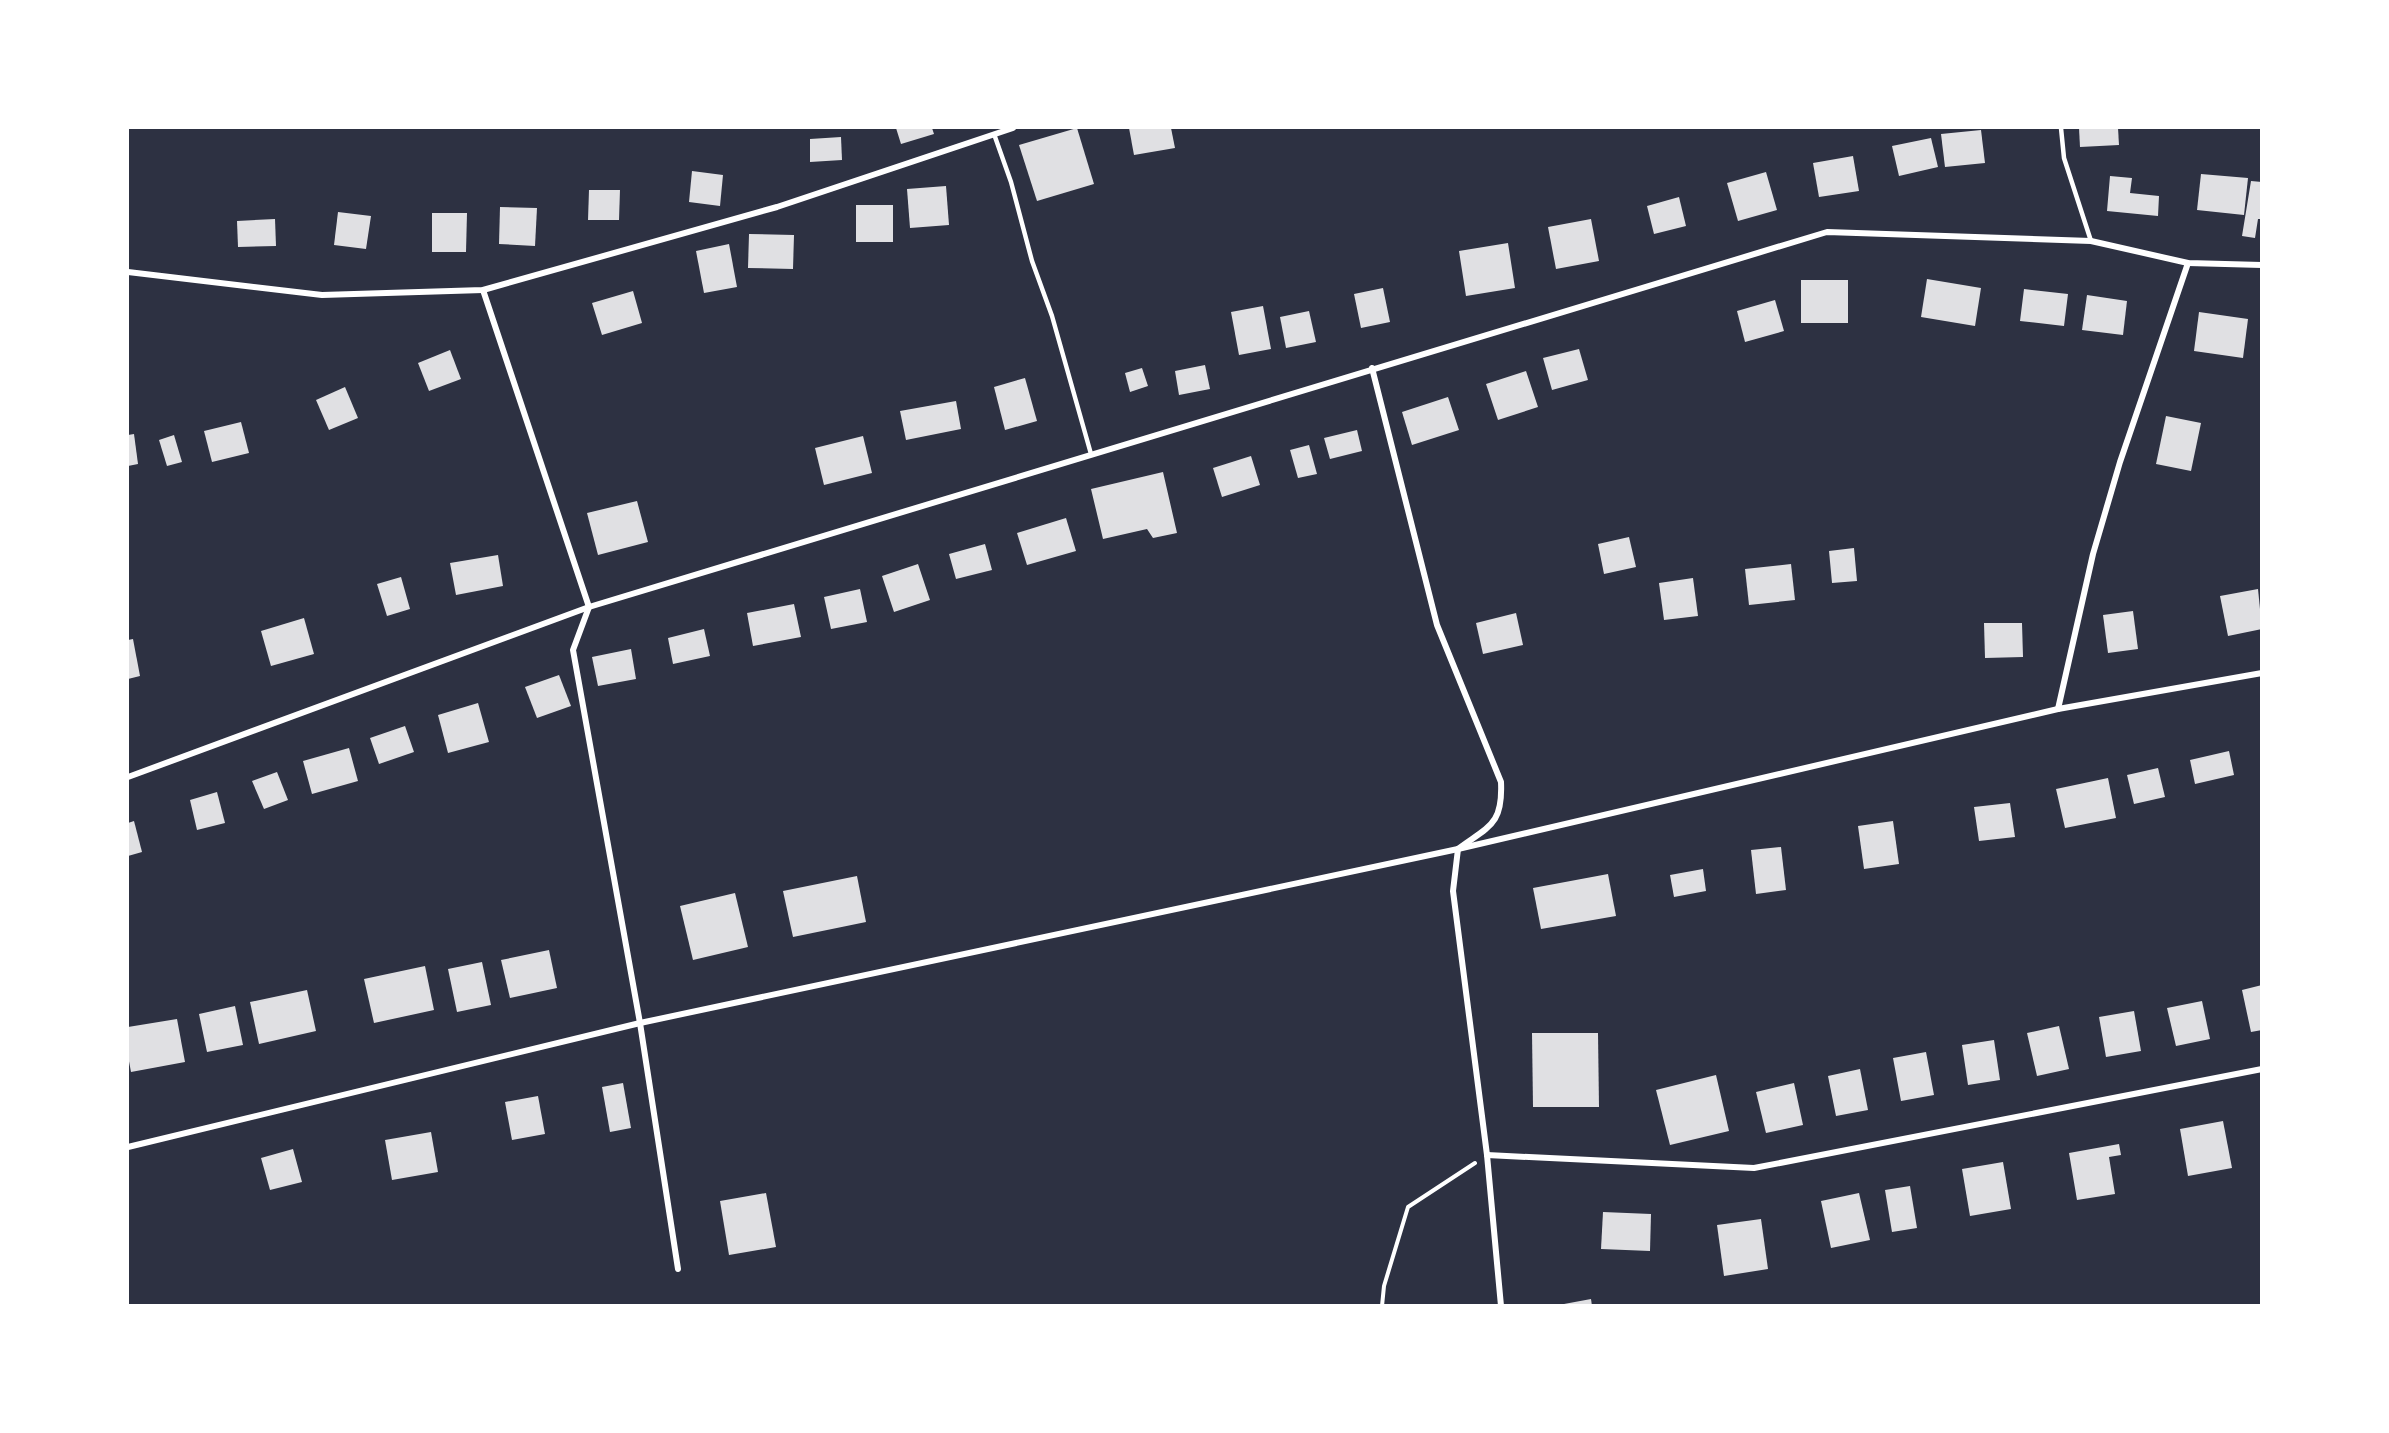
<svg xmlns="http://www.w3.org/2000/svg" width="2389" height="1433" font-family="'DejaVu Sans',sans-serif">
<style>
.building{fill:#e0e0e3}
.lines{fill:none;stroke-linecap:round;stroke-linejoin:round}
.path{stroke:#fff;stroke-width:4}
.service{stroke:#fff;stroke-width:4.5}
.minor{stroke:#fff;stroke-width:6}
</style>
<rect width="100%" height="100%" fill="#2d3142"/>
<!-- building -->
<g class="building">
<polygon points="896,128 932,128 934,134 901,144"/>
<polygon points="1077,128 1094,184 1037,201 1019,145"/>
<polygon points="1129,128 1171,128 1175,148 1134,155"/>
<polygon points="2079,128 2118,128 2119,145 2080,147"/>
<polygon points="1981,130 1985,163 1945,167 1941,134"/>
<polygon points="841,137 842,160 810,162 810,139"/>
<polygon points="1931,138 1938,167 1899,176 1892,146"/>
<polygon points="1853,156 1859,191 1819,197 1813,163"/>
<polygon points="692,171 723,175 720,206 689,202"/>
<polygon points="1766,172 1777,210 1738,221 1727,183"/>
<polygon points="2201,174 2248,178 2244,215 2197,210"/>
<polygon points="2110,176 2132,178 2130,193 2159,196 2158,216 2107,211"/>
<polygon points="2251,181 2262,182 2262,219 2258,219 2255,238 2242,236"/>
<polygon points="946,186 949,225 910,228 907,189"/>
<polygon points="589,190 620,190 619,220 588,220"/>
<polygon points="1679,197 1686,226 1654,234 1647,206"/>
<rect x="856" y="205" width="37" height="37"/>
<polygon points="500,207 537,208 535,246 499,244"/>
<polygon points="338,212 371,216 366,249 334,245"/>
<polygon points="432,213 467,213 466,252 432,252"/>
<polygon points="275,219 276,246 238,247 237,221"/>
<polygon points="1591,219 1599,261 1556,269 1548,227"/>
<polygon points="749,234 794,235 793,269 748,268"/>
<polygon points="1508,243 1515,288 1466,296 1459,251"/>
<polygon points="729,244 737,287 704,293 696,251"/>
<polygon points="1927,279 1981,288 1975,326 1921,317"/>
<rect x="1801" y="280" width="47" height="43"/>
<polygon points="1383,288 1390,322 1361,328 1354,294"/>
<polygon points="2024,289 2068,294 2064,326 2020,321"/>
<polygon points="633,291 642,323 602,335 592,303"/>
<polygon points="2087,295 2127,301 2123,335 2082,330"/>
<polygon points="1775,300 1784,331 1745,342 1737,311"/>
<polygon points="1263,306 1271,349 1239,355 1231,312"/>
<polygon points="1309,311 1316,342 1286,348 1280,317"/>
<polygon points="2199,312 2248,319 2243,358 2194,351"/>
<polygon points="1579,349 1588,380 1552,390 1543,358"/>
<polygon points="450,350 461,379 429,391 418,363"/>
<polygon points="1205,365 1210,389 1179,395 1175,371"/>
<polygon points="1142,368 1148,386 1130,392 1125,373"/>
<polygon points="1526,371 1538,407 1498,420 1486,384"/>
<polygon points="1025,378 1037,421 1005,430 994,387"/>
<polygon points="345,387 358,418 329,430 316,400"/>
<polygon points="1448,397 1459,430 1412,445 1402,412"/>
<polygon points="956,401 961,429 906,440 900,411"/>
<polygon points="2166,416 2201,423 2191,471 2156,464"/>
<polygon points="241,422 249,453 212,462 204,431"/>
<polygon points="1357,430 1362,451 1330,459 1324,438"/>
<polygon points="134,434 138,464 128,466 128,435"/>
<polygon points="174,435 182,462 167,466 159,440"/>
<polygon points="863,436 872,473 824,485 815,448"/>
<polygon points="1309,445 1317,474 1298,478 1290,450"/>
<polygon points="1251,456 1260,485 1222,497 1213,468"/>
<polygon points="1163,472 1177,533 1153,538 1147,529 1103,539 1091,489"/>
<polygon points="637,501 648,542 598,555 587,513"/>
<polygon points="1066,518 1076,551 1027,565 1017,533"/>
<polygon points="1629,537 1636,567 1604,574 1598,544"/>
<polygon points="985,544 992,570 956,579 949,554"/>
<polygon points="1854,548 1857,581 1832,583 1829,551"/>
<polygon points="498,555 503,586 456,595 450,563"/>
<polygon points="918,564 930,600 894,612 882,576"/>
<polygon points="1791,564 1795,600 1749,605 1745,569"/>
<polygon points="401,577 410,609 387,616 377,584"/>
<polygon points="1693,578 1698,616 1664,620 1659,583"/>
<polygon points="860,589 867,622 831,629 824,597"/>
<polygon points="2258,589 2262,629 2228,636 2220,596"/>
<polygon points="794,604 801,637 753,646 747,613"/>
<polygon points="2133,611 2138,649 2108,653 2103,615"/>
<polygon points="1516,613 1523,645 1483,654 1476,623"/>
<polygon points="304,618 314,654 271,666 261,631"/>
<polygon points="1984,623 2022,623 2023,657 1985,658"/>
<polygon points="704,629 710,656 673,664 668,638"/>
<polygon points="133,639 140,676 128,679 128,640"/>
<polygon points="631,649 636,679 598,686 592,657"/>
<polygon points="559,675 571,706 537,718 525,687"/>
<polygon points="478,703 489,742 448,753 438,715"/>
<polygon points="405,726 414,752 379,764 370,738"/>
<polygon points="349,748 358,781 312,794 303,761"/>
<polygon points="2229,751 2234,775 2195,784 2190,760"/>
<polygon points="2158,768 2165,797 2134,804 2127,775"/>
<polygon points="277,772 288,800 264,809 252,781"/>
<polygon points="2108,778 2116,818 2065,828 2056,789"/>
<polygon points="217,792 225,823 197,830 190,800"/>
<polygon points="2010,803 2015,837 1979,841 1974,807"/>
<polygon points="134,821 142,852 128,856 128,823"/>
<polygon points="1893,821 1899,864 1864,869 1858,826"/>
<polygon points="1781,847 1786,890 1756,894 1751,850"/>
<polygon points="1703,869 1706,891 1674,897 1670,875"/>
<polygon points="1608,874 1616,916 1541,929 1533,888"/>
<polygon points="857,876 866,922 793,937 783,891"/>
<polygon points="735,893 748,947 693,960 680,906"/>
<polygon points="549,950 557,988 510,998 501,960"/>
<polygon points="482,962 491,1005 457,1012 448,969"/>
<polygon points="425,966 434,1010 374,1023 364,979"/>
<polygon points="2262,985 2262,1030 2251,1032 2242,990"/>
<polygon points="307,990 316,1031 259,1044 250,1002"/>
<polygon points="2202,1001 2210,1039 2176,1046 2167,1008"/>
<polygon points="235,1006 243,1045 207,1052 199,1014"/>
<polygon points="2134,1011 2141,1051 2106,1057 2099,1017"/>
<polygon points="177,1019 185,1062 131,1072 128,1056 128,1027"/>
<polygon points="2059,1026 2069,1069 2037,1076 2027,1033"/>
<polygon points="1532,1033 1598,1033 1599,1107 1533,1107"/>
<polygon points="1994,1040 2000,1080 1968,1085 1962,1045"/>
<polygon points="1926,1052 1934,1095 1901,1101 1893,1058"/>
<polygon points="1860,1069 1868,1110 1836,1116 1828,1076"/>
<polygon points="1716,1075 1729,1131 1670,1145 1656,1090"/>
<polygon points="623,1083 631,1128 610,1132 602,1087"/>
<polygon points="1794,1083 1803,1125 1766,1133 1756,1092"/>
<polygon points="538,1096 545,1134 512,1140 505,1102"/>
<polygon points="2223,1121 2232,1168 2188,1176 2180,1129"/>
<polygon points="431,1132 438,1172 392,1180 385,1140"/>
<polygon points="2119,1144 2121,1155 2109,1157 2115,1194 2077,1200 2069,1153"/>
<polygon points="293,1149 302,1182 270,1190 261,1158"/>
<polygon points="2003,1162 2011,1209 1970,1216 1962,1169"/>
<polygon points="1910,1186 1917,1228 1892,1232 1885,1190"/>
<polygon points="766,1193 776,1247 729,1255 720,1201"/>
<polygon points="1859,1193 1870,1240 1831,1248 1821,1201"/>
<polygon points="1603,1212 1651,1214 1650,1251 1601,1249"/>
<polygon points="1761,1219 1768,1269 1724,1276 1717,1225"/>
<polygon points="1591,1299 1592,1306 1564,1306 1564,1304"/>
</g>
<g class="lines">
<!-- path -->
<polyline class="path" points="1382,1306 1384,1286 1408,1207 1475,1163"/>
<!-- service -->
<g class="service">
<polyline points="2061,128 2064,158 2091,241"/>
<polyline points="994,134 1011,182 1032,261 1052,316 1091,454"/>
</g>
<!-- minor -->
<g class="minor">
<polyline points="128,272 322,295 483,290 777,207 1013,128"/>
<polyline points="483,290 589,607 573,650 640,1023 678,1269"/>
<path d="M 1372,368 L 1437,625 L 1501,782 C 1503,825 1489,826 1458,849 L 1453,891 L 1487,1155 L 1501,1306"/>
<polyline points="2058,709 2093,554 2120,462 2188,263"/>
<polyline points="128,777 589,607 1827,232 2091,241 2188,263 2262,265"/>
<polyline points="128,1147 640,1023 1458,849 2058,709 2262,673"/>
<polyline points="1487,1155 1754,1168 2262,1069"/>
</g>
</g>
<!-- border -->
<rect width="2389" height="1433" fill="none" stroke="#ffffff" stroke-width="258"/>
</svg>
